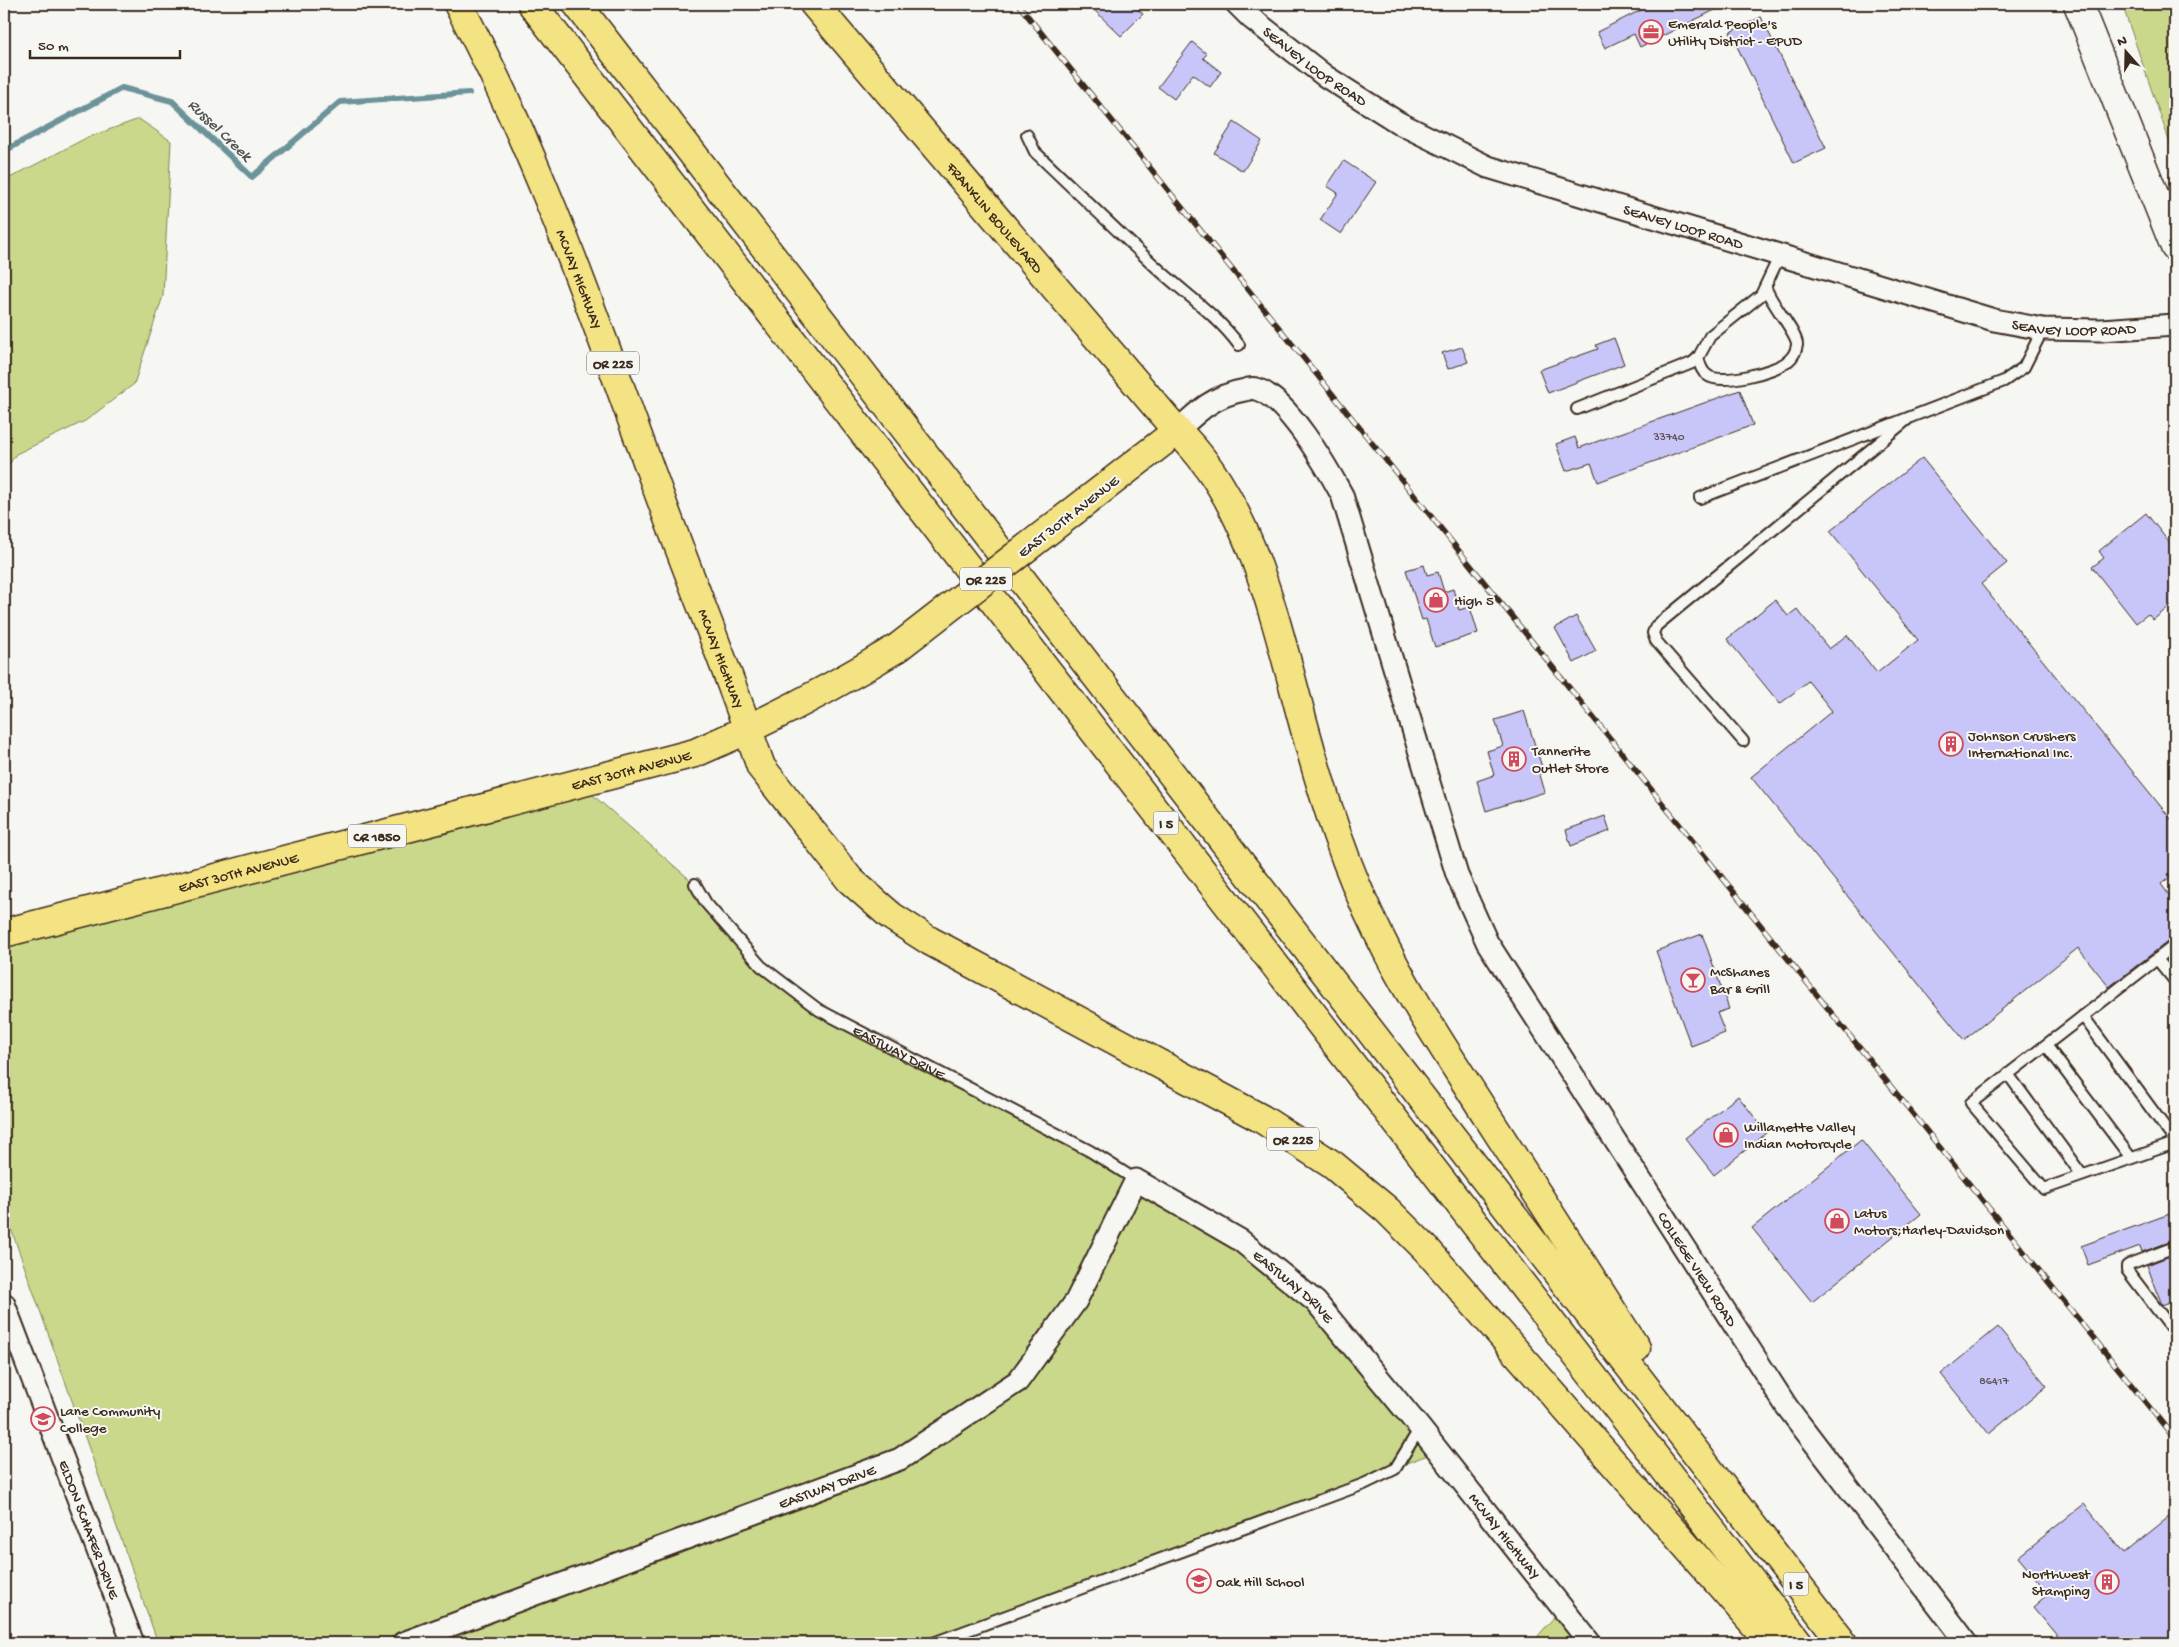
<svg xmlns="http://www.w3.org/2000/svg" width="2179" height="1647" font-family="'Gochi Hand',sans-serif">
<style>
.green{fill:#cad88c;stroke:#828155}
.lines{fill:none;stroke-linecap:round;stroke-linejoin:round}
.stream{stroke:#6c939a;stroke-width:6}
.building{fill:#c8c5f8;stroke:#3b2a1e}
.service-casing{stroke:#3b2a1e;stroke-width:14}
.minor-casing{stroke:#3b2a1e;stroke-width:25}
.secondary-casing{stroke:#3b2a1e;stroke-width:31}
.primary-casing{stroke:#3b2a1e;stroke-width:31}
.motorway-casing{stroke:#3b2a1e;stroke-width:31}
.service{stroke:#f6f6f2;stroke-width:10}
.minor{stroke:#f6f6f2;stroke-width:21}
.secondary{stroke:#f6f6f2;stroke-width:28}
.primary{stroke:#f4e382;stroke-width:28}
.motorway{stroke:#f4e382;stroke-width:28}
.rail-casing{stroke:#3b2a1e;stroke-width:5.5}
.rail{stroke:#f6f6f2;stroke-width:4;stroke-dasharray:11;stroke-linecap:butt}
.primary-bridge-casing{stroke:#3b2a1e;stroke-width:31;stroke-linecap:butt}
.primary-bridge{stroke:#f4e382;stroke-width:28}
.labels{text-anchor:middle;stroke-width:4;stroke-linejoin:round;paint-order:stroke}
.number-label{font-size:12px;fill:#5e5154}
.shield{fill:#f6f6f2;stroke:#73675e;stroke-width:1}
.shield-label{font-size:14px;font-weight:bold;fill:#3b2a1e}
.poi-label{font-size:15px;fill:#3b2a1e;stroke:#f6f6f2;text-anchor:start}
.street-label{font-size:15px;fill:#3b2a1e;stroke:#f6f6f2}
.water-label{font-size:16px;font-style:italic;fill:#4f5652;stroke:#f6f6f2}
</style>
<rect width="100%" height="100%" fill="#f6f6f2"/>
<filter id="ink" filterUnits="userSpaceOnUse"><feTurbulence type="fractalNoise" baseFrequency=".02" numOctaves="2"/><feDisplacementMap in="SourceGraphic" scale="10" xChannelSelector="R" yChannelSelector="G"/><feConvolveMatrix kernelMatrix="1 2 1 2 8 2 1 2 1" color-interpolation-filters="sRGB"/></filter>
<g filter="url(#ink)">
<!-- green -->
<g class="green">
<polygon points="2122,4 2175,4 2175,158"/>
<polygon points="139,119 171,141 163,296 134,384 85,421 16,454 4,472 4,181 86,138"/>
<polygon points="579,783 695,884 761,966 819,1010 1090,1151 1273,1267 1438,1451 937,1643 158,1643 4,1209 4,933"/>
<polygon points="1562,1608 1590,1643 1532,1643"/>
</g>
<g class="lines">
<!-- stream -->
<polyline class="stream" points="4,151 122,88 172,101 252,177 340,102 469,93"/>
</g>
<!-- building -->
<g class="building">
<polygon points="1088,4 1132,4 1143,14 1121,36"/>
<polygon points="1641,4 1727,4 1640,47 1634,34 1605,48 1597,32 1643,9"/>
<polygon points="1761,17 1826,148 1794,163 1730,32"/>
<polygon points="1192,42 1207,54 1203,58 1221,72 1210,87 1193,74 1174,99 1158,87"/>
<polygon points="1234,122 1262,141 1243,171 1214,153"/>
<polygon points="1344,161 1376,182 1341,234 1320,220 1338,193 1327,186"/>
<polygon points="1614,338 1624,364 1548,393 1539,370 1598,349 1596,345"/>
<polygon points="1462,347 1468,362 1448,369 1442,353"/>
<polygon points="1740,390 1753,425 1598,482 1591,463 1566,471 1556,444 1575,437 1579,448"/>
<polygon points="1922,458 2007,563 1981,584 2175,824 2175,873 2161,884 2175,903 2175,936 2109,987 2078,948 1964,1040 1751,777 1832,711 1808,681 1780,704 1727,639 1775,600 1788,616 1797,609 1829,649 1847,635 1877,673 1918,640 1830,531"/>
<polygon points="2146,513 2175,550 2175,602 2153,620 2148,614 2136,623 2092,567 2104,558 2099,551"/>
<polygon points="1424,565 1427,575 1438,572 1444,592 1453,589 1459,610 1470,607 1478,633 1435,647 1426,619 1422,620 1406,570"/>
<polygon points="1576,616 1596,651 1574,663 1555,628"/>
<polygon points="1524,711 1542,767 1538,768 1545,792 1486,811 1477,781 1494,775 1487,751 1503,746 1495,720"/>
<polygon points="1605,816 1610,831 1571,846 1566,830"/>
<polygon points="1702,934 1729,1009 1717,1013 1725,1033 1691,1046 1656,951"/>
<polygon points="1738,1096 1767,1133 1714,1175 1685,1138"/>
<polygon points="1861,1140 1921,1214 1812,1302 1752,1228"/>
<polygon points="2175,1212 2175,1240 2142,1252 2140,1246 2088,1265 2081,1246"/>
<polygon points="2175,1254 2175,1300 2162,1305 2147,1265"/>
<polygon points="1998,1327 2047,1386 1989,1434 1941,1374"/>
<polygon points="2084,1504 2124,1553 2175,1512 2175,1632 2161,1643 2064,1643 2034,1607 2049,1594 2018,1557"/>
</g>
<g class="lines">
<!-- service casing -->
<g class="service-casing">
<g id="service">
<path d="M 1027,135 L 1035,152 C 1075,190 1115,229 1156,267 C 1184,293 1216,314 1239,345"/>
<path d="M 1698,358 C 1700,364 1701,371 1707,375 C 1720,386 1775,372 1788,361 C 1793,357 1796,352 1797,345 C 1798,334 1771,304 1766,288"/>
<polyline points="1577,409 1692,363 1698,358 1710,336 1761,295 1780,255"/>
<polyline points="1700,498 2004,381 2024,367 2043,329"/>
<polyline points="1743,741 1656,641 1653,633 1656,626 1909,418"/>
<path id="s1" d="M 695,884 L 706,903 L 761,966 L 819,1010 L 1090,1151 L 1136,1180"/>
<polyline points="2175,945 1971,1103 2044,1189 2175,1143"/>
<polyline points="2157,959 2175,981"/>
<polyline points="2083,1016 2175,1141"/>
<polyline points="2046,1045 2131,1158"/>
<polyline points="2008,1074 2082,1175"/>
<polyline points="2175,1247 2132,1263 2127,1266 2127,1270 2175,1333"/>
<polyline points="933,1643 1364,1484 1395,1469 1420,1428"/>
</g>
</g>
<!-- minor casing -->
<g class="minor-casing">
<g id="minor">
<path id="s2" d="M 1237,4 L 1251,18 L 1325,76 L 1399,123 L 1488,167 L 1994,320 L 2043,329 L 2101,330 L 2175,325"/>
<path id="s3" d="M 1177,431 C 1198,411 1215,395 1245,390 C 1248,389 1253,388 1256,389 C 1286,397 1327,467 1342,495 L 1457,875 L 1487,942 L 1787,1407 L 1967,1643"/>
<path id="s4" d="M 4,1304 L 133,1643"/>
<path id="s5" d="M 403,1643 L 900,1459 L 1018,1381 L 1076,1301 L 1136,1180 L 1240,1240 L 1316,1302 L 1420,1428 L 1590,1643"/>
</g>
</g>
<!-- secondary casing -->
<g class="secondary-casing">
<polyline id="secondary" points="2078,4 2175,247"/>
</g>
<!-- primary casing -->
<g class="primary-casing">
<g id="primary">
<path id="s6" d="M 458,4 C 543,163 600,334 662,502 C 690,578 721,654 748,730"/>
<path id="s7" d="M 814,4 L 1177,431 L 1074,511"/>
<path id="s8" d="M 4,933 L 695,753 C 765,723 832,688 897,648"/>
</g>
</g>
<!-- motorway casing -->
<g class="motorway-casing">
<g id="motorway">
<polyline points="532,4 1799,1643"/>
<polyline points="577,4 1843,1643"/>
<path d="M 1177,431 C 1254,503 1278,634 1306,733 C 1325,802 1346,869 1378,933 C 1409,997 1449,1056 1487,1116 C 1537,1193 1587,1271 1636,1348"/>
<polyline points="748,730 761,767 850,880 891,916 930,941 1262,1119 1333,1165 1387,1210 1427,1250 1771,1643"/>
</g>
</g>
<!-- service -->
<use href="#service" class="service"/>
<!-- minor -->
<use href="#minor" class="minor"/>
<!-- secondary -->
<use href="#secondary" class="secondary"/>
<!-- primary -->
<use href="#primary" class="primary"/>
<!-- motorway -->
<use href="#motorway" class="motorway"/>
<!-- rail casing -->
<g class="rail-casing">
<polyline id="rail" points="1018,4 2175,1439"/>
</g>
<!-- rail -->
<use href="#rail" class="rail"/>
<!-- primary-bridge casing -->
<g class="primary-bridge-casing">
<polyline id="primary-bridge" points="897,648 1074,511"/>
</g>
<!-- primary-bridge -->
<use href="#primary-bridge" class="primary-bridge"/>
</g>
</g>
<!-- icons -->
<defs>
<g id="office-ring" transform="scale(1.25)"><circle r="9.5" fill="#f6f6f2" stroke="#d1495b" stroke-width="1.5"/><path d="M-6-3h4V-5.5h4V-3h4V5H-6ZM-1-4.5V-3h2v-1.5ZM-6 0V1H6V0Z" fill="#d1495b"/></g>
<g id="shop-ring" transform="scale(1.25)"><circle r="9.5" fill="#f6f6f2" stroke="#d1495b" stroke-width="1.5"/><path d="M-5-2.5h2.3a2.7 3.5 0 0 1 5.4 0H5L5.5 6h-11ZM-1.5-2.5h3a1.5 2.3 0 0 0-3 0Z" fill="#d1495b"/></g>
<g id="building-ring" transform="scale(1.25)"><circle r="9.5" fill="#f6f6f2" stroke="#d1495b" stroke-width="1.5"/><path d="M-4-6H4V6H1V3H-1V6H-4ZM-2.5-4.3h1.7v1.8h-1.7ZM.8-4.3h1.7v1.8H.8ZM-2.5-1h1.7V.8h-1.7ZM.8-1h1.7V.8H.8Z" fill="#d1495b"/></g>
<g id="bar-ring" transform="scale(1.25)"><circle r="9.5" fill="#f6f6f2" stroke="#d1495b" stroke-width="1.5"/><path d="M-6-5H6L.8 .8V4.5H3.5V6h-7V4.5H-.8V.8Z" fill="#d1495b"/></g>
<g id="university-ring" transform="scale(1.25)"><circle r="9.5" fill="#f6f6f2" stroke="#d1495b" stroke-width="1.5"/><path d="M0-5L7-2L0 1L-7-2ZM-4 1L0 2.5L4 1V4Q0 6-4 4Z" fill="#d1495b"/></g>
<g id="school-ring" transform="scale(1.25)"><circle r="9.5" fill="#f6f6f2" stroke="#d1495b" stroke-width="1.5"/><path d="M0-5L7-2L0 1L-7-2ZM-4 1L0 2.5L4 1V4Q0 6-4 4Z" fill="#d1495b"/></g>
</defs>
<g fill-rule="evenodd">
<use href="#office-ring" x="1651" y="32"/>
<use href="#shop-ring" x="1436" y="600"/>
<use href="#building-ring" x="1951" y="744"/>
<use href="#building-ring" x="1514" y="759"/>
<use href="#bar-ring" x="1693" y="980"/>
<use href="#shop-ring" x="1726" y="1135"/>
<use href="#shop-ring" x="1837" y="1221"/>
<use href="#university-ring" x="43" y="1419"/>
<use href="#school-ring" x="1199" y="1581"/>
<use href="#building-ring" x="2107" y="1582"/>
</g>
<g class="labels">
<!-- number labels -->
<g class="number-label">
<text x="1669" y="440">33740</text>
<text x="1994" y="1384">86417</text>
</g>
<!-- shield labels -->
<g class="shield">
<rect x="587" y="351.5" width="52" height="23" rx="4"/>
<rect x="960" y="567.5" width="52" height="23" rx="4"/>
<rect x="1153.5" y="811.5" width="25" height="23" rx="4"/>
<rect x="348" y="824.5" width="58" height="23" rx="4"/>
<rect x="1267" y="1127.5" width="52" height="23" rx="4"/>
<rect x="1783.5" y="1572.5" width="25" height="23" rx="4"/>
</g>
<g class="shield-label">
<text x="613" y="368">OR 225</text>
<text x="986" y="584">OR 225</text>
<text x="1166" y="828">I 5</text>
<text x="377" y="841">CR 1850</text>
<text x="1293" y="1144">OR 225</text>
<text x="1796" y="1589">I 5</text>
</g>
<!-- poi labels -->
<g class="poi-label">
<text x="1668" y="28">Emerald People's<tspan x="1668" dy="17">Utility District - EPUD</tspan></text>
<text x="1454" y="605">High 5</text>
<text x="1968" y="740">Johnson Crushers<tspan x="1968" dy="17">International Inc.</tspan></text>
<text x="1532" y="755">Tannerite<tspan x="1532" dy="17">Outlet Store</tspan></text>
<text x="1710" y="976">McShanes<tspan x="1710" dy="17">Bar &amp; Grill</tspan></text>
<text x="1744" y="1131">Willamette Valley<tspan x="1744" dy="17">Indian Motorcycle</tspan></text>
<text x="1854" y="1217">Latus<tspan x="1854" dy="17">Motors;Harley-Davidson</tspan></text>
<text x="60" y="1415">Lane Community<tspan x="60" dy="17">College</tspan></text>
<text x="2090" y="1578" text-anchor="end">Northwest<tspan x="2090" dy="17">Stamping</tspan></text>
<text x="1216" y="1586">Oak Hill School</text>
</g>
<!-- street labels -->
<g class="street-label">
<text dy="5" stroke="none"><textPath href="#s2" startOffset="100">SEAVEY LOOP ROAD</textPath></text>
<text dy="5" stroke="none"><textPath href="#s7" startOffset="280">FRANKLIN BOULEVARD</textPath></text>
<text dy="5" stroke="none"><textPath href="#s2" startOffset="505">SEAVEY LOOP ROAD</textPath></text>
<text dy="5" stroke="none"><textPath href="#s6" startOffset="301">MCVAY HIGHWAY</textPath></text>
<text dy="5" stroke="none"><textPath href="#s2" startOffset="910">SEAVEY LOOP ROAD</textPath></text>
<text transform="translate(1068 516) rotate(-38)" y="5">EAST 30TH AVENUE</text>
<text dy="5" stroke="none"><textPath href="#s6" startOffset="706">MCVAY HIGHWAY</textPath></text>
<text dy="5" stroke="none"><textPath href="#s8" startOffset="648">EAST 30TH AVENUE</textPath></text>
<text dy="5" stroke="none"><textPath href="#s8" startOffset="242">EAST 30TH AVENUE</textPath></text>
<text dy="5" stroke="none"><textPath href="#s1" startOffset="269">EASTWAY DRIVE</textPath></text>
<text dy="5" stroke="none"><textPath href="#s3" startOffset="1090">COLLEGE VIEW ROAD</textPath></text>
<text dy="5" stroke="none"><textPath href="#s5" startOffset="1096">EASTWAY DRIVE</textPath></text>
<text dy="5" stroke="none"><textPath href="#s5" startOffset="452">EASTWAY DRIVE</textPath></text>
<text dy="5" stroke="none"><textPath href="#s4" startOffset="241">ELDON SCHAFER DRIVE</textPath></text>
<text dy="5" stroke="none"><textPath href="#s5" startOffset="1424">MCVAY HIGHWAY</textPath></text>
</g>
<!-- water labels -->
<g class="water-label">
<text transform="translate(221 129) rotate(44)" y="6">Russel Creek</text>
</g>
</g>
<!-- margin -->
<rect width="2179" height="1647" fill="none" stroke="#f6f6f2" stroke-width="20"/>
<rect x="10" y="10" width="2159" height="1627" fill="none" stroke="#3b2a1e" stroke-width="2" filter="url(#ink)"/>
<!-- north arrow -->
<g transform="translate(2126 52) rotate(340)" stroke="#f6f6f2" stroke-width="4" paint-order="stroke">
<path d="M0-4L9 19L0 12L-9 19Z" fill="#3b2a1e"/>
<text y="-8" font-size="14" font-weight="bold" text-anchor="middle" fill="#3b2a1e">N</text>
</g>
<!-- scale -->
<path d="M30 50v8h150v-8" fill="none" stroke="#3b2a1e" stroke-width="2.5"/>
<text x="38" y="50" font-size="15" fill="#3b2a1e" stroke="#f6f6f2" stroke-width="4" paint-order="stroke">50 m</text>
</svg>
